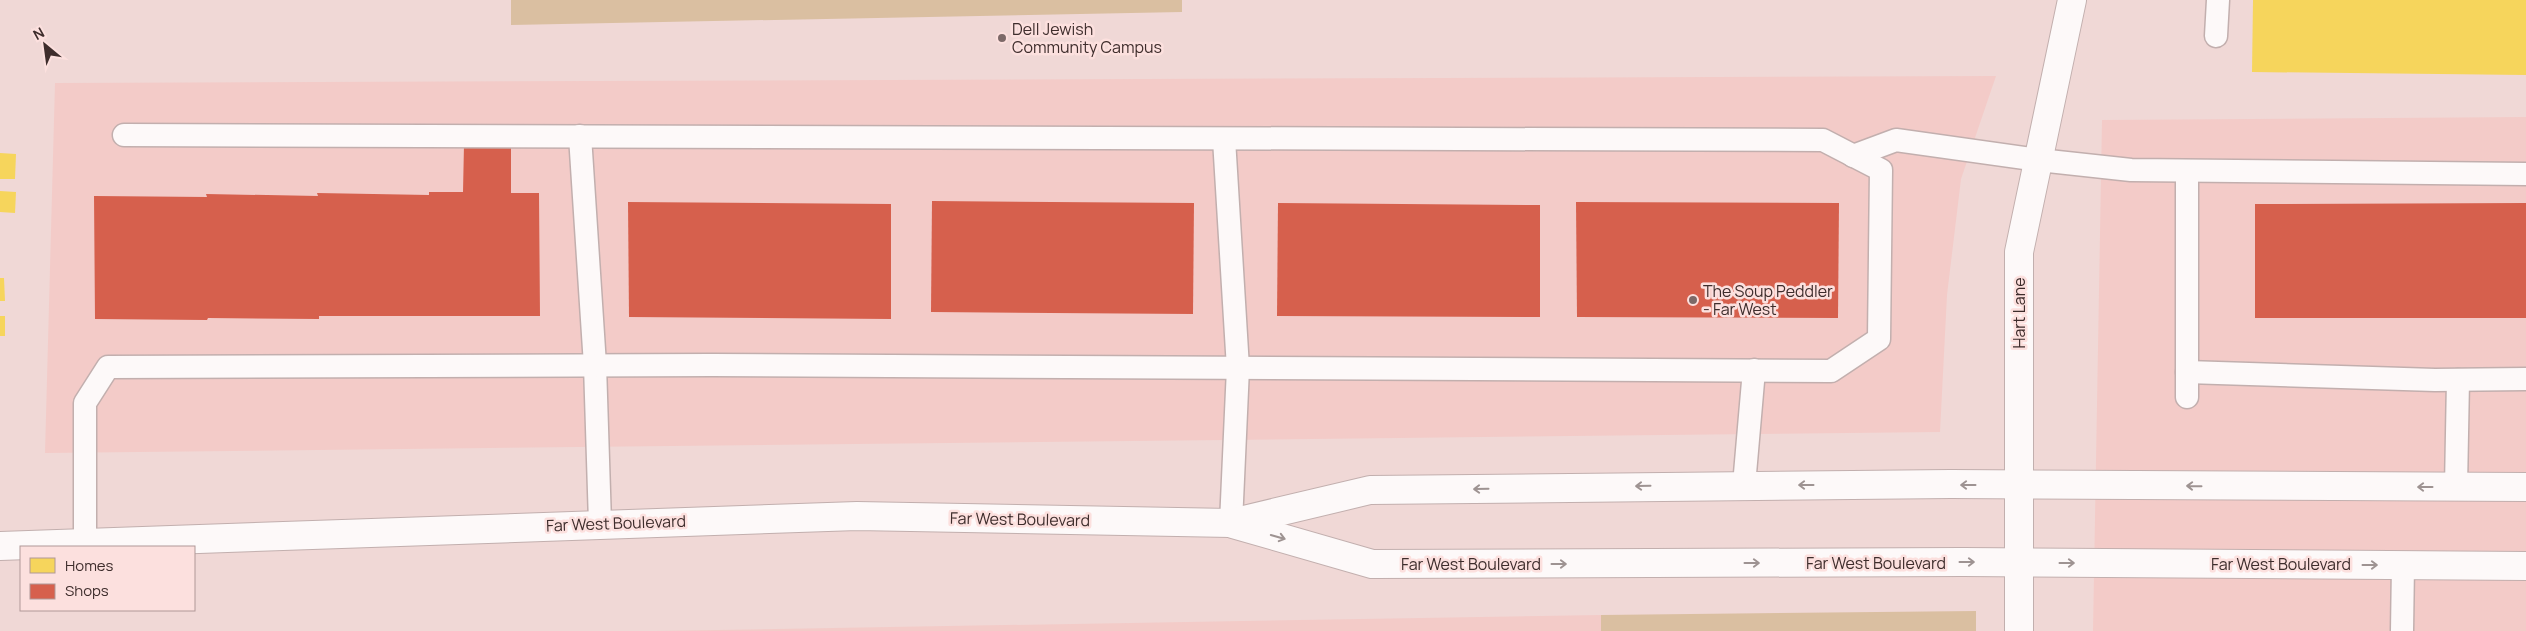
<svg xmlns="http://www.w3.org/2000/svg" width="2526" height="631" font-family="Manrope,sans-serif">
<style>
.built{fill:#f3cbc8}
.green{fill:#dabfa1}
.homes{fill:#f6d55c}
.shops{fill:#d6604d}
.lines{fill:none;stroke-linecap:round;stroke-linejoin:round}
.lane-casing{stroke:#c2afae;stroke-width:25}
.secondary-casing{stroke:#c2afae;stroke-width:30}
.lane{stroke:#fdf9f9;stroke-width:22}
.secondary{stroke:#fdf9f9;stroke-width:28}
.oneway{stroke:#9e9392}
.poi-dot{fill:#7c6968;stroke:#fce0de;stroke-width:2}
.labels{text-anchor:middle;stroke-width:5;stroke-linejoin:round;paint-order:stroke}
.poi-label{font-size:16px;fill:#3e2d2c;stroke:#fce0de;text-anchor:start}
.street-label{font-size:16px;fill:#3e2d2c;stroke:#fce0de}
</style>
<rect width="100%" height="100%" fill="#f0d8d6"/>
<!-- built -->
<g class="built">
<polygon points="1996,76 1961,179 1947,295 1940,432 45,453 55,83"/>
<polygon points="2526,117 2526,631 2093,631 2102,120"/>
<polygon points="1601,615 1601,631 656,631"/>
</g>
<!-- green -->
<g class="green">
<polygon points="511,0 1182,0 1182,12 511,25"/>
<polygon points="1976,611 1976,631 1601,631 1601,615"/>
</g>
<!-- homes -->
<g class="homes">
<polygon points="2253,0 2526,0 2526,75 2252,72"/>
<polygon points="0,153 16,154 15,179 0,179"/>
<polygon points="0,191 16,192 15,213 0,212"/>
<polygon points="0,278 4,278 5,301 0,301"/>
<rect x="0" y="316" width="5" height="20"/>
</g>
<!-- shops -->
<g class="shops">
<polygon points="464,144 511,145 511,193 539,193 540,316 319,316 319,319 208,318 207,320 95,319 94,196 207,197 206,194 318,196 317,193 429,195 429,192 463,192"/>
<polygon points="932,201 1194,203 1193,314 931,312"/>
<polygon points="628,202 891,204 891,319 629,317"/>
<polygon points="1576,202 1839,203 1838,318 1577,317"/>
<polygon points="1278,203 1540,205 1540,317 1277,316"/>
<polygon points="2526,203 2526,318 2255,318 2255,204"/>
</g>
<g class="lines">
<!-- lane casing -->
<g class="lane-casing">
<g id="lane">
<polyline points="2216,36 2218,0"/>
<polyline points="580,136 595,365 600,523"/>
<polyline points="1224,139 1238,368 1231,523"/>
<polyline points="1853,156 1896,140 2039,160 2131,170 2526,174"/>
<polyline points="2187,171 2187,397"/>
<polyline points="2187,372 2435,380 2526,379"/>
<polyline points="1744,485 1754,370"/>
<polyline points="2456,487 2458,380"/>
<polyline points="85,542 85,403 108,367 712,365 1831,371 1879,339 1881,170 1823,140 124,135"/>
<polyline points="2402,631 2403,565"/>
</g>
</g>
<!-- secondary casing -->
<g class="secondary-casing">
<g id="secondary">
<polyline points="1233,524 1372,564 1963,562 2526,566"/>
<polyline points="0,546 857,516 1231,523 1370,490 1951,484 2526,487"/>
<polyline points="2019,631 2019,252 2072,0"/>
</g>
</g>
<!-- lane -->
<use href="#lane" class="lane"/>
<!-- secondary -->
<use href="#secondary" class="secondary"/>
</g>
<!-- one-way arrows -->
<defs><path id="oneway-shaft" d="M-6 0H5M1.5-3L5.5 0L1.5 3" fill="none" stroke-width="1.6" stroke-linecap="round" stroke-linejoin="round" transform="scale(1.25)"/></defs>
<g class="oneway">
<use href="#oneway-shaft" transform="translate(1806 485) rotate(180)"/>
<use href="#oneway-shaft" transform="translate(1968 485) rotate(-180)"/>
<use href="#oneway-shaft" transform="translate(1643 486) rotate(179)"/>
<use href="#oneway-shaft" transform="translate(2194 486) rotate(-179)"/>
<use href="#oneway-shaft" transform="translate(2425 487) rotate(-180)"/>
<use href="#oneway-shaft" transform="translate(1481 489) rotate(179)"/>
<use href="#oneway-shaft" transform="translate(1278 537) rotate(16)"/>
<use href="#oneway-shaft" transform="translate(1967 562)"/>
<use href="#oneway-shaft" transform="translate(1752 563)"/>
<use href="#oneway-shaft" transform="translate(2067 563)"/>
<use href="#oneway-shaft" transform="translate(1559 564)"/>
<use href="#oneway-shaft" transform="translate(2370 565)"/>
</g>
<!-- markers -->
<g class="poi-dot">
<circle cx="1002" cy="38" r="5"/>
<circle cx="1693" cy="300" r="5"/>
</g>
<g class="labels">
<!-- poi labels -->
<g class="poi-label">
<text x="1012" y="35">Dell Jewish<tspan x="1012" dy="18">Community Campus</tspan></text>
<text x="1703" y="297">The Soup Peddler<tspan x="1703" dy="18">- Far West</tspan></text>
</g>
<!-- street labels -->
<g class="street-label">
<text transform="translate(2019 313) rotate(-90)" y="6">Hart Lane</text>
<text transform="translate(1020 519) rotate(1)" y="6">Far West Boulevard</text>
<text transform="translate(616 523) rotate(-2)" y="6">Far West Boulevard</text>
<text x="1876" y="569">Far West Boulevard</text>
<text x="1471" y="570">Far West Boulevard</text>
<text x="2281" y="570">Far West Boulevard</text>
</g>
</g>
<!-- legend -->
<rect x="20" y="546" width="175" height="65" fill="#fce0de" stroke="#b09897"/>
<rect x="30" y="558" width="25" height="15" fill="#f6d55c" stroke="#b09897"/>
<text x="65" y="571" font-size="15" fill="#3e2d2c">Homes</text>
<rect x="30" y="584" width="25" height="15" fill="#d6604d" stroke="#b09897"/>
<text x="65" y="596" font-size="15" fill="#3e2d2c">Shops</text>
<!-- north arrow -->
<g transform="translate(45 45) rotate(331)" stroke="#fce0de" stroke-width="4" paint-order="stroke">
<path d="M0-4L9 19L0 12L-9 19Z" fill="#3e2d2c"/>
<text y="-8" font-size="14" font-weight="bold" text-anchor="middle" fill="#3e2d2c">N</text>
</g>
</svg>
